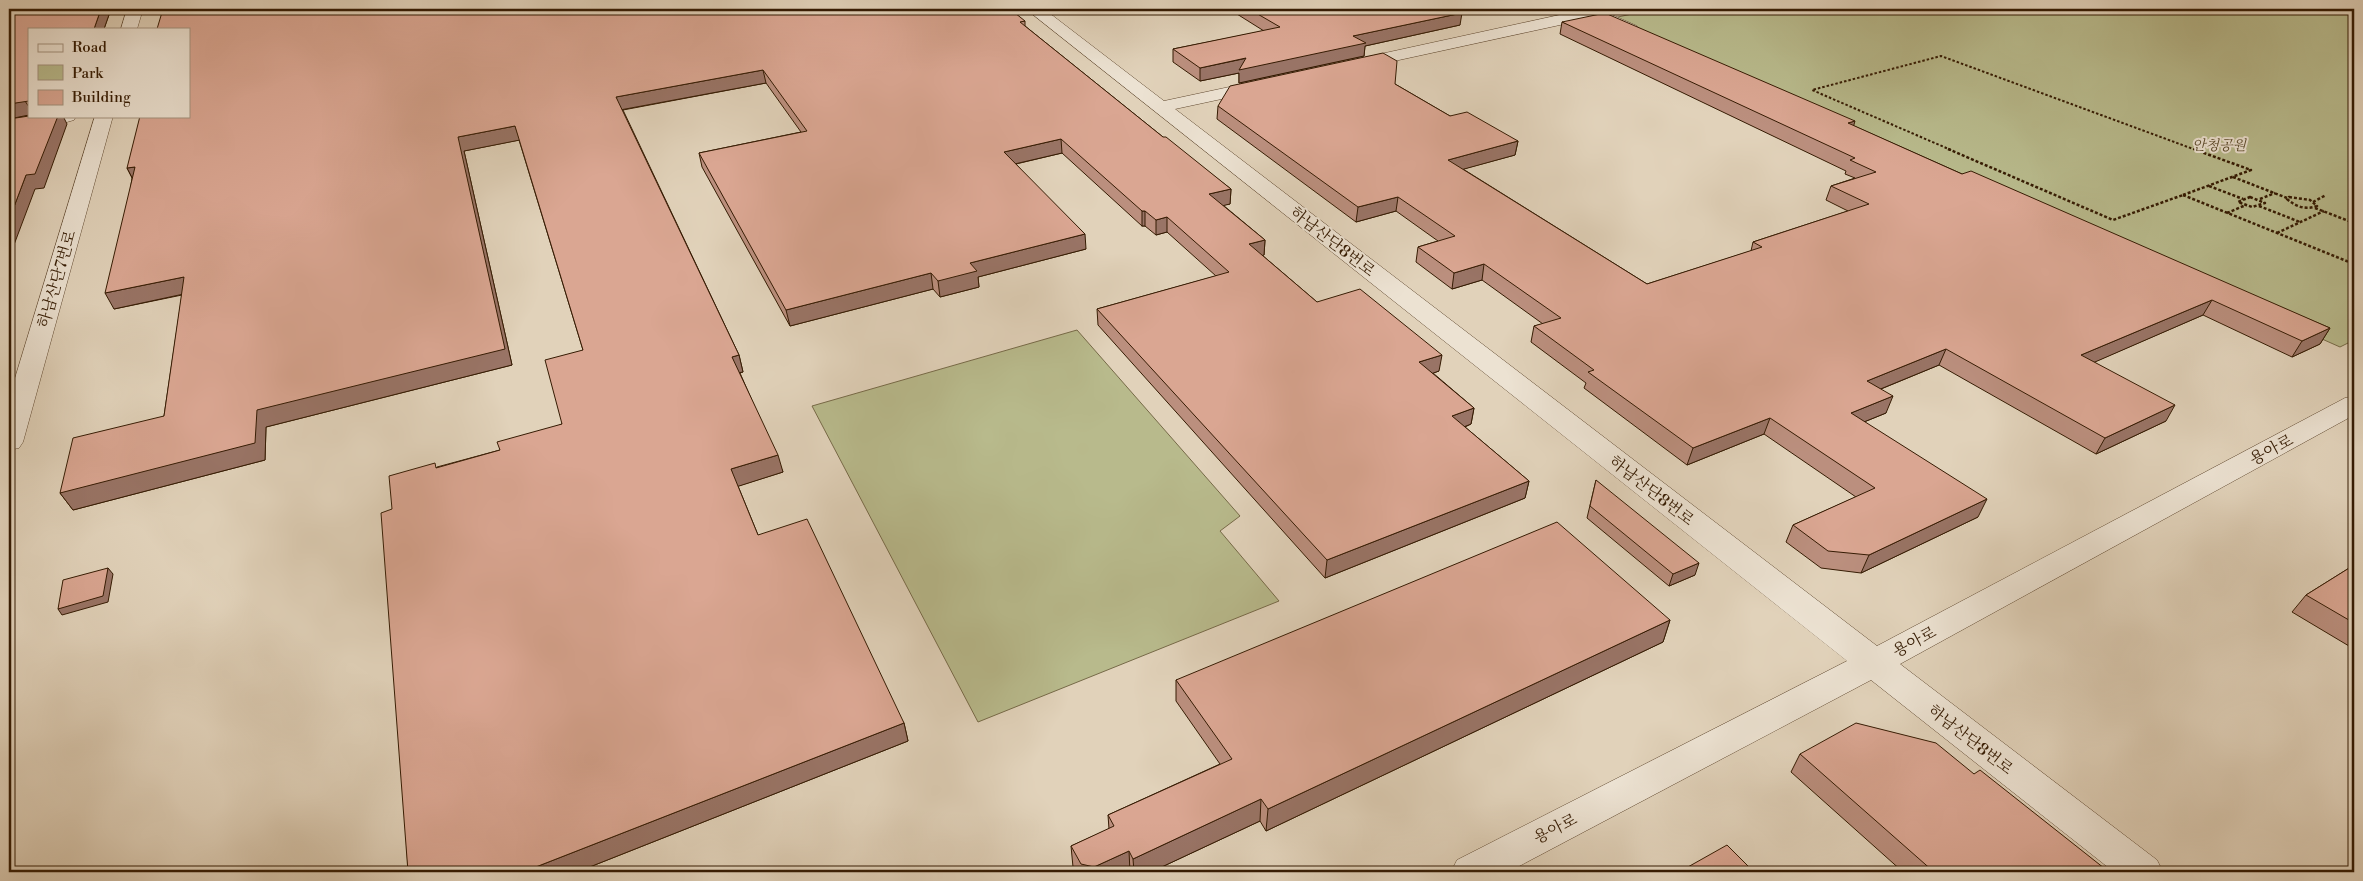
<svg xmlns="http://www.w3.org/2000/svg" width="2363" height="881" font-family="'Libre Bodoni','Noto Serif KR',serif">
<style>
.green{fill:#b8ba8c;stroke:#766a48}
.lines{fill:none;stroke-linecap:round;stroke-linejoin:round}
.minor-casing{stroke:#604931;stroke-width:1}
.path-far1{stroke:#351b03;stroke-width:2;stroke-dasharray:2.5 2;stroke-linecap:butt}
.path{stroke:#351b03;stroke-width:2.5;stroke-dasharray:3 2;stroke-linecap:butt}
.minor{fill:#ece2d2;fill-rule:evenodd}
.wall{fill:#bb8f7e;stroke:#351b03}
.shaded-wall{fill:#997466;stroke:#351b03}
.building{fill:#daa692;stroke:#351b03}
.labels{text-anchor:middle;stroke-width:4;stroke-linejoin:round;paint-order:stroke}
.far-park-label{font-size:14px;font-style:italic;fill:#5c4b2c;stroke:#ece2d2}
.street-label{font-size:16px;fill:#351b03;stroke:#ece2d2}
</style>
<rect width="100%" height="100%" fill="#e1d2ba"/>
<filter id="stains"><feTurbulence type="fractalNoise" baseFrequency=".004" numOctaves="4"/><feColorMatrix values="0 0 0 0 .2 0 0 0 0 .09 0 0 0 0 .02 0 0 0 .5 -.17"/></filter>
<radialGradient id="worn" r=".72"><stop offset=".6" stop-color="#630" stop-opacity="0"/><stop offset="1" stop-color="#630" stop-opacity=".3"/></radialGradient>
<!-- green -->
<g class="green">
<polygon points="1655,9 2354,9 2354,340 2340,347 1604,20"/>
<polygon points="1077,330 1240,516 1220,531 1279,601 978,722 812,406"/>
</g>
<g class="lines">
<!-- minor casing -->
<g class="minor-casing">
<g id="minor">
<polygon points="127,9 143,9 137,29 121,29"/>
<polygon points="1026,9 1044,9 1164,101 1262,80 1268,81 1271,85 1268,89 1175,109 1877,646 2345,398 2354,396 2354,415 1900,664 2157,860 2163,872 2114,872 1871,680 1508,872 1451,872 1457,860 1847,661"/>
<polygon points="1587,9 1618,9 1616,12 1610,14 1637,26 1639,29 1637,32 1631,34 1592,18 1353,70 1347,69 1344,65 1347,61 1353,60"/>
<polygon points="33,116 76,116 74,120 67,122 9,132 9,120"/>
<polygon points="95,116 113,116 23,442 19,448 9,450 9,398"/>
</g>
</g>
<!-- path-far1 -->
<polyline class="path-far1" points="1951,150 1812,90 1941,56 2196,150"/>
<!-- path -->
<g class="path">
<polyline points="1948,149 2113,220 2183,195"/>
<polyline points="2233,177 2287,198"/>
<polyline points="2209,186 2243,199"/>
<polyline points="2183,195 2354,264"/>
<polyline points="2183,195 2251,170 2193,149"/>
<polygon points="2250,197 2265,203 2252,207 2238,202"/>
<path d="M 2289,197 L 2310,200 L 2317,206 C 2306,210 2296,207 2287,199 Z"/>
<polyline points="2260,199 2275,193"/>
<polyline points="2313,202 2326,195"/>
<polyline points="2259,206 2300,222"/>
<polyline points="2315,208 2354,223"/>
<polyline points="2227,213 2246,205"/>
<polyline points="2277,233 2324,211"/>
</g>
<!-- minor -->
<use href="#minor" class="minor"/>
</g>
<!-- wall -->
<g class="wall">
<polygon points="9,9 111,9 104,29 29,29 29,115 9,119"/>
<polygon points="1229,9 1453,9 1460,25 1365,46 1364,56 1239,83 1239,73 1200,81 1173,62 1173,49 1264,31"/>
<polygon points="1025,21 1025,26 1163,137 1231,189 1230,204 1223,205 1265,240 1264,255 1262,255 1317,302 1439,371 1433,373 1474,408 1471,424 1465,427 1529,481 1525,498 1325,578 1098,325 1097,309 1216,276 1167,232 1156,235 1145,226 1142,226 1062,153 1016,164 1086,249 978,277 979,287 940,297 933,289 790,326 702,167 699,153 801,132 766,83 623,110 739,355 743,372 740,373 783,472 738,486 758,535 904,723 908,741 577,872 408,872 392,509 437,467 500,450 562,424 583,350 519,140 464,151 512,365 266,427 265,460 73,510 60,493 164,416 182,295 114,309 132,178 127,168"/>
<polygon points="1562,22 1854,126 1962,174 2330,328 2320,344 2292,357 2203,315 2094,362 2166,421 2096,454 1939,365 1881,389 1886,413 1864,422 1978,517 1861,573 1821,568 1786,542 1793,525 1856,497 1764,434 1687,465 1584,388 1586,383 1531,342 1534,326 1543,324 1482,280 1452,289 1416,262 1418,247 1438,241 1396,211 1356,222 1217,119 1218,106 1395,84 1450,116 1518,141 1515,155 1463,169 1647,284 1751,251 1753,242 1848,211 1826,200 1831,186 1855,178 1845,174 1846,171 1560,34"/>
<polygon points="1596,480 1695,575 1669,586 1587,518"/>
<polygon points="2354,565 2354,649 2292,612 2306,595"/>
<polygon points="1670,620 1663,642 1266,831 1260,821 1151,872 1076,872 1073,867 1071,846 1109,829 1108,815 1220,764 1176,701 1176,680"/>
<polygon points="1800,754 1974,774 2109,872 1903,872 1791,772"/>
</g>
<!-- shaded-wall -->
<g class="shaded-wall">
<polygon points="101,9 111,9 104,29 94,29"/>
<polygon points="1462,13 1460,25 1365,46 1364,56 1239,83 1239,73 1200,81 1200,68"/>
<polygon points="763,70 766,83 620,110 616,97"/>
<polygon points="25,101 29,107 29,115 9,119 9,104"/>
<polygon points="58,116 63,116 67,124 44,188 35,189 9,258 9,220 26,175"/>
<polygon points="1855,121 1851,135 1848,123"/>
<polygon points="515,126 520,140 464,151 512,365 266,427 265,460 73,510 60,493 257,410 458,137"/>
<polygon points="1061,139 1062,153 1006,166 1004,152"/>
<polygon points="1518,141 1515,155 1446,174 1448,160"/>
<polygon points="135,167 135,183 127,168"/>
<polygon points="1231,189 1230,204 1209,209 1209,194"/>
<polygon points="1398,197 1396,211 1356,222 1358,207"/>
<rect x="1142" y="211" width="3" height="15"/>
<polygon points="1167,217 1167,232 1156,235 1156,220"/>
<polygon points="1085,234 1086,249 978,277 979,287 940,297 938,281 970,263"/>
<polygon points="1265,240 1264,255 1248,259 1249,244"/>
<polygon points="1484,264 1482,280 1452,289 1454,273"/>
<polygon points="931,273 933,289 790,326 786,310"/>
<polygon points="184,277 193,292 114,309 105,293"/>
<polygon points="2212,300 2203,315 2072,372 2081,355"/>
<polygon points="2330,328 2320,344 2292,357 2302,341"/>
<polygon points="1946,349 1939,365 1861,397 1867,381"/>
<polygon points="739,355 743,372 737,373 732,357"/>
<polygon points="1442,355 1439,371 1417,379 1419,362"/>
<polygon points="1893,396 1886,413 1844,430 1851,413"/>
<polygon points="2175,405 2166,421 2096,454 2105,438"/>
<polygon points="1474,408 1471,424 1449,433 1452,416"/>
<polygon points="1770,418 1764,434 1687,465 1693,448"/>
<polygon points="778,455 783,472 736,487 731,469"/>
<polygon points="1529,481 1525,498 1325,578 1327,560"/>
<polygon points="1987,499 1978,517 1861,573 1869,555"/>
<polygon points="1699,563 1695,575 1669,586 1673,574"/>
<polygon points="108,568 113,574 108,602 62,615 58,609"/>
<polygon points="1670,620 1663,642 1266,831 1268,809"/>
<polygon points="904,723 908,741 577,872 523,872"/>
<polygon points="1261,799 1260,821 1151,872 1134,872 1133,859"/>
<polygon points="1129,851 1130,872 1095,872 1094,867"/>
</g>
<!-- building -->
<g class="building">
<polygon points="9,9 101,9 94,29 29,29 29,101 9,104"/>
<polygon points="163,9 1010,9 1025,21 1020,22 1163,137 1166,137 1231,189 1209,194 1265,240 1249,244 1317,302 1360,289 1442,355 1419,362 1474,408 1452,416 1529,481 1327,560 1097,309 1229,272 1167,217 1156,220 1145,211 1142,211 1061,139 1004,152 1085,234 970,263 977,271 938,281 931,273 786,310 699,153 807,131 763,70 616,97 739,355 732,357 778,455 731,469 758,535 807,519 904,723 523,872 408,872 381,513 392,509 389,476 435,463 436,468 500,450 497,442 562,424 545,360 583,350 515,126 458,137 505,349 257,410 255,443 60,493 73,438 164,416 184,277 105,293 135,167 127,168 140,116 189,116 189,29 157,29"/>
<polygon points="1249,9 1453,9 1462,13 1353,36 1366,43 1239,70 1246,58 1200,68 1173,49 1280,27"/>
<polygon points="1605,13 1855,121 1848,123 1962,174 1971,171 2330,328 2302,341 2212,300 2081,355 2175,405 2105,438 1946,349 1867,381 1893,396 1851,413 1987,499 1869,555 1828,551 1793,525 1875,488 1770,418 1693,448 1588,372 1594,370 1534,326 1561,318 1484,264 1454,273 1418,247 1455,236 1398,197 1358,207 1218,106 1230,86 1383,53 1397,61 1395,84 1450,116 1467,112 1518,141 1448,160 1647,284 1762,247 1753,242 1869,204 1831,186 1876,172 1850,160 1855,158 1562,22"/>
<polygon points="29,116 58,116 35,174 26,175 9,220 9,119"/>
<polygon points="1596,480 1699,563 1673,574 1590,506"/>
<polygon points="1557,522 1670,620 1268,809 1261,799 1133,859 1129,851 1094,867 1081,864 1071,846 1114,826 1108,815 1232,759 1176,680"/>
<polygon points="2354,565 2354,623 2306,595"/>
<polygon points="108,568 103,596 58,609 63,580"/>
<polygon points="1856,723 1936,743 1974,774 1980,770 2109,872 1934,872 1800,754"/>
<polygon points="1727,845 1754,872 1679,872"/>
</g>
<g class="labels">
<!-- far-park labels -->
<g class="far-park-label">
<text x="2219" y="150">안청공원</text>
</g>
<!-- street labels -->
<g class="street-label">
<text transform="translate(1333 241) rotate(38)" y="6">하남산단8번로</text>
<text transform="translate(56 279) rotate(-74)" y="6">하남산단7번로</text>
<text transform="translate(2271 449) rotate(-28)" y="6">용아로</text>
<text transform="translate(1652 490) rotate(38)" y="6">하남산단8번로</text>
<text transform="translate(1914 641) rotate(-28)" y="6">용아로</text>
<text transform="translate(1971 739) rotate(38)" y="6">하남산단8번로</text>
<text transform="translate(1555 828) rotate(-27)" y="6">용아로</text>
</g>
</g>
<!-- margin -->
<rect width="2363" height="881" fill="none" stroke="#e1d2ba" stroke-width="30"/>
<rect x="10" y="10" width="2343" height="861" fill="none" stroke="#351b03" stroke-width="2.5"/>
<rect x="15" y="15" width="2333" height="851" fill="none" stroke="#351b03"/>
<!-- legend -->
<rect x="28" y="28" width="162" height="90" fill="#ece2d2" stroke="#a3927f"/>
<rect x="38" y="44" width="25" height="8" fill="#ece2d2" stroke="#a3927f"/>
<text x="72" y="52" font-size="15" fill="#351b03">Road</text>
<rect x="38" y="65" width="25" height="15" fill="#b8ba8c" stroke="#a3927f"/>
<text x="72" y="78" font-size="15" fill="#351b03">Park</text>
<rect x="38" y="90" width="25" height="15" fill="#daa692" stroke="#a3927f"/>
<text x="72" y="102" font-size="15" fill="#351b03">Building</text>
<rect width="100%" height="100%" filter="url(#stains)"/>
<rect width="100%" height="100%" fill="url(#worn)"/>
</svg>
